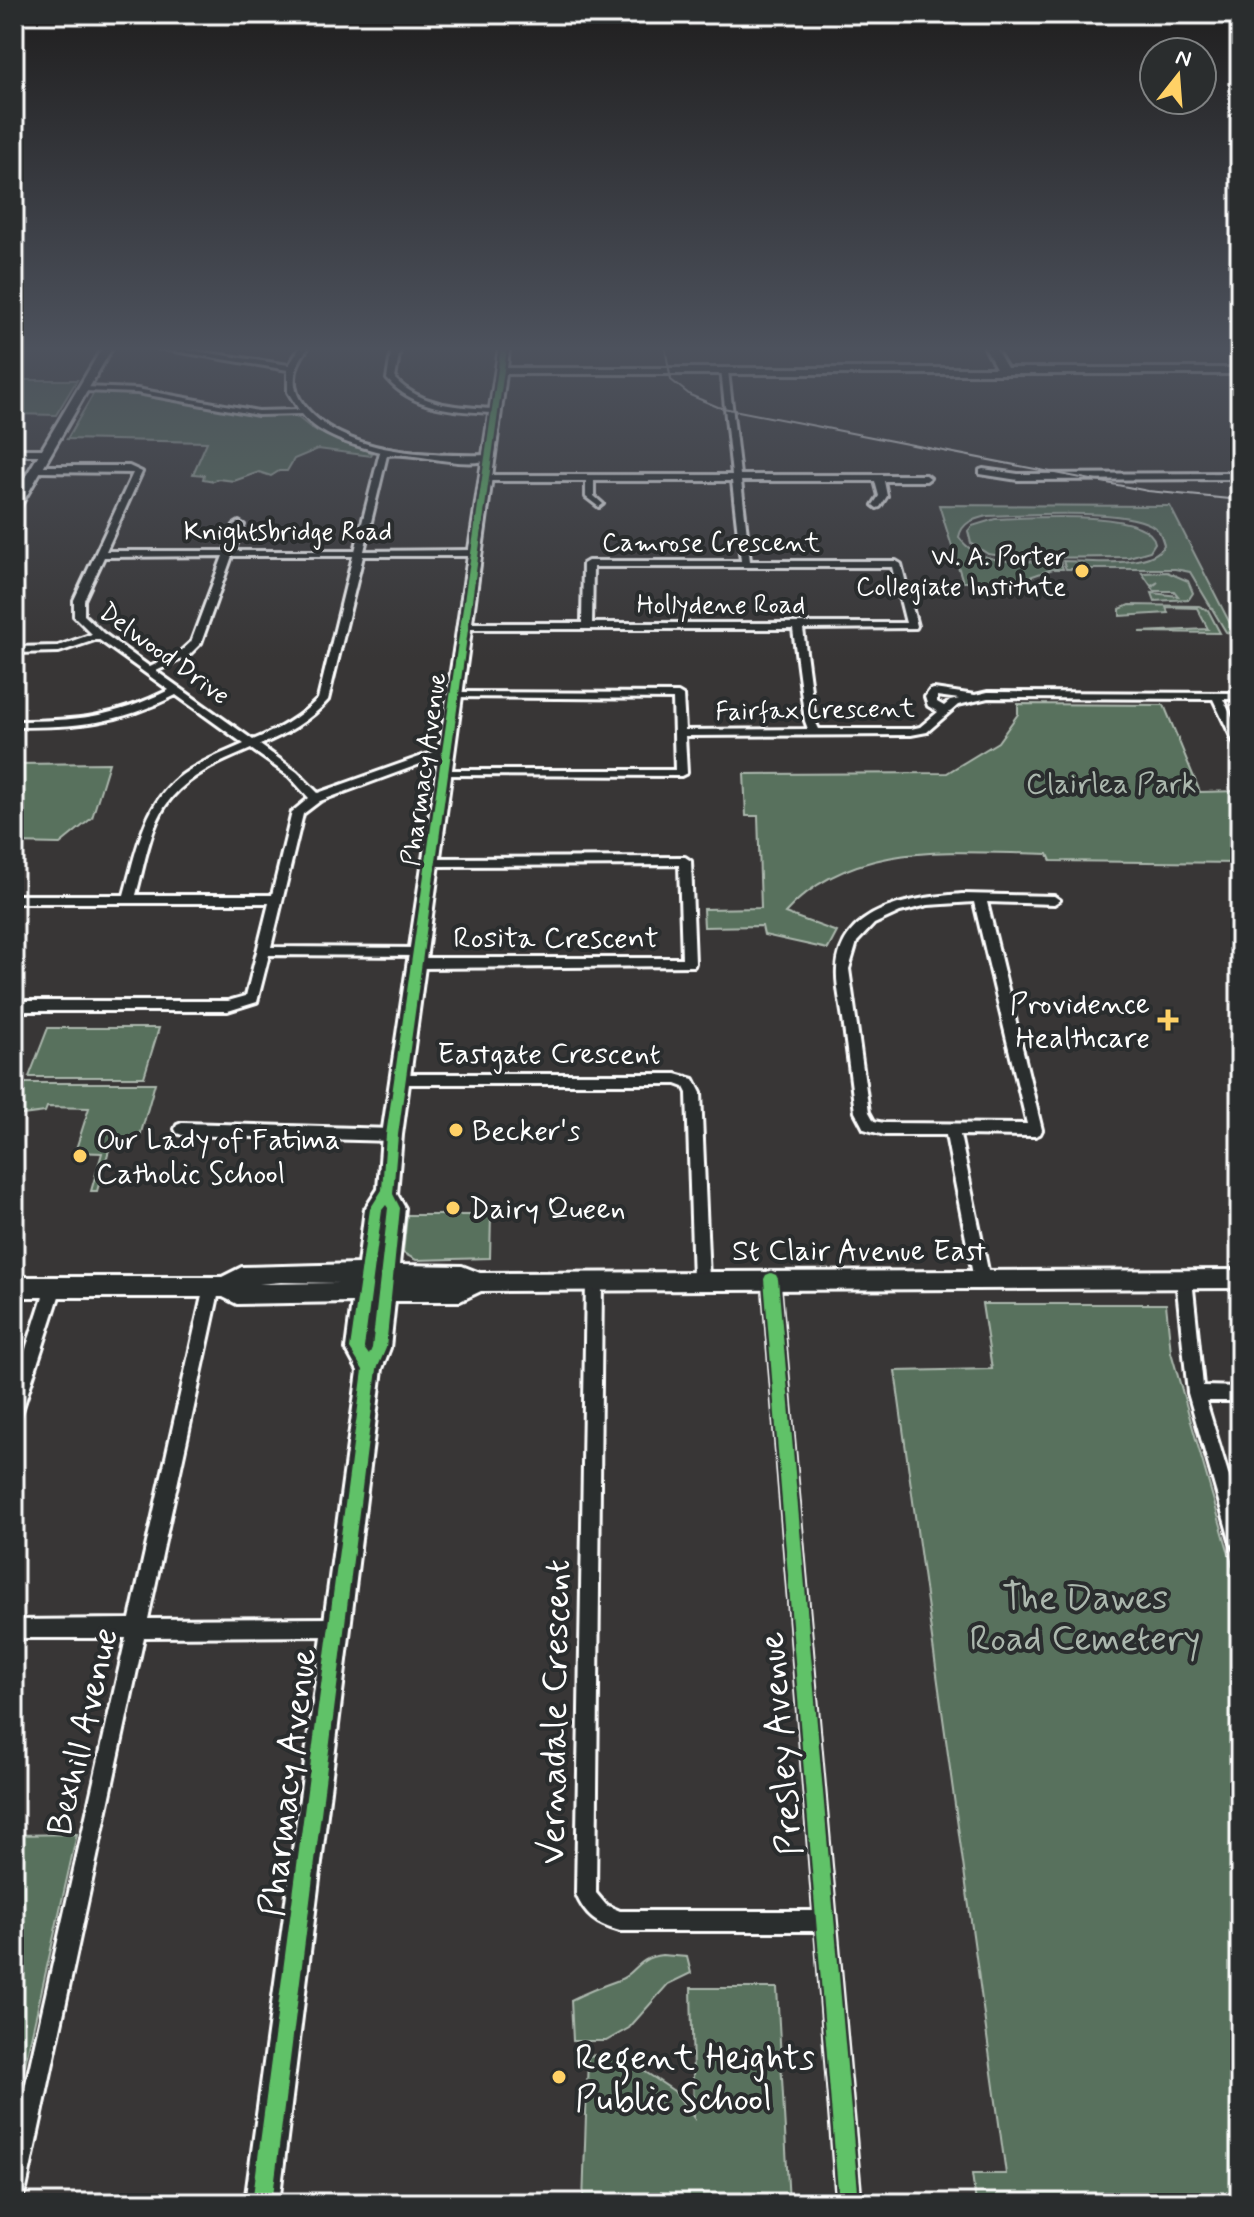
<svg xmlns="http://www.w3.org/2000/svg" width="1254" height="2217" font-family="Mynerve,sans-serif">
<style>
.green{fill:#59715d;stroke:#acb8ae;stroke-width:2}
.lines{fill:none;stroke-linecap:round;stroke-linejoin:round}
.street-casing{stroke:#fff;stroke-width:6}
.secondary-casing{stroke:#fff;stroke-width:6}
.street{fill:#2a2d2e;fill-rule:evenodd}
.secondary{fill:#2a2d2e;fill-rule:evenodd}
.rail{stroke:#fff;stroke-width:2}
.cycleway-casing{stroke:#2a2d2e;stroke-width:5}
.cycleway{fill:#61c268;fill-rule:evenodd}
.poi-dot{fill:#ffd166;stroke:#2a2d2e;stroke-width:3}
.labels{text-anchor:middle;stroke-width:8;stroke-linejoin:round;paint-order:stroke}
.far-street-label{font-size:26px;fill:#fff;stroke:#2a2d2e}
.far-poi-label{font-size:26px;fill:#fff;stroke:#2a2d2e;text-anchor:end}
.park-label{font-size:30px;fill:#acb8ae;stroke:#2a2d2e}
.street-label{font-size:30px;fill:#fff;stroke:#2a2d2e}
.poi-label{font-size:30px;fill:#fff;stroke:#2a2d2e;text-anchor:start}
.near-park-label{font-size:36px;fill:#acb8ae;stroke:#2a2d2e}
.near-street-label{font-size:36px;fill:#fff;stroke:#2a2d2e}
.near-poi-label{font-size:36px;fill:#fff;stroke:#2a2d2e;text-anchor:start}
</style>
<rect width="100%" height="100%" fill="#383636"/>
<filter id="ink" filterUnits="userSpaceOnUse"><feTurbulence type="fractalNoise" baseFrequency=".0125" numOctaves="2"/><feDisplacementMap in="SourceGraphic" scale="16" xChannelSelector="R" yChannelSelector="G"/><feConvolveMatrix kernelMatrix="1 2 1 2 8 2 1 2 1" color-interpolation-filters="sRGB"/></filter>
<g filter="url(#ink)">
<!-- green -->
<g class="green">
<polygon points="14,380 77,380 56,415 14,414"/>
<polygon points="95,391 126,392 264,416 296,416 314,430 372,453 371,456 318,449 294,459 287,471 279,471 271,476 259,472 234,481 218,479 214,481 203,479 204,475 193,474 207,442 67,439"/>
<path d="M 939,505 L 1170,506 L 1236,635 L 1226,632 L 1190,572 L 1175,569 L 1066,569 L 1063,561 C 1087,561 1153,569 1164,545 C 1161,535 1160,530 1151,525 C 1121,508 1024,515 987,516 C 974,519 962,522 959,537 C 979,568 1028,561 1060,561 L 1063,569 L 1053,569 L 1015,582 L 963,582 Z"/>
<path d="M 995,519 C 1025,518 1150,508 1155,543 L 1150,551 L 1129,557 L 1017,558 L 988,554 L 971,543 L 968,531 L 972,526 Z"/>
<polygon points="1167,572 1188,581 1193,593 1189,599 1155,601 1152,593 1178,596 1174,591 1154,591 1152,587 1158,582 1151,586 1142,573"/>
<polygon points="1129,605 1199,606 1208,610 1220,633 1139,632 1208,629 1197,608 1166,607 1168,613 1120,616 1120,609"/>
<path d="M 1018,704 L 1164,705 L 1200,792 L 1239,791 L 1240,863 L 1051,861 L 1048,854 C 958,853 851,838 785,913 L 837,932 L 828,949 L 764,935 L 762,926 L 704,927 L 703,909 L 761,908 L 758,816 L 746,816 L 744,774 L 947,773 L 998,742 L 1018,714 Z"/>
<polygon points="109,763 92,818 60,844 14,843 14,764"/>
<polygon points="48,1028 159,1028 144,1077 29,1077"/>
<polygon points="24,1083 155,1083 139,1140 112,1140 97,1191 91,1191 102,1153 75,1152 89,1108 47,1107 45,1112 14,1116"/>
<polygon points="407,1215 491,1215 490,1258 416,1260 403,1253"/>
<polygon points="982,1304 1166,1304 1171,1352 1240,1592 1240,2203 976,2203 972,2174 1006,2174 895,1371 992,1369"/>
<polygon points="77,1834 14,2113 14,1835"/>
<path d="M 662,1955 L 687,1957 L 691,1973 L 668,1984 L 629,2028 L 606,2041 L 573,2041 L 571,2000 C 587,1992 602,1986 619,1980 C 637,1973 636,1958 662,1955 Z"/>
<polygon points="691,1988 777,1988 789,2203 583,2203 588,2056 608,2054 644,2071 674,2091 694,2118"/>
</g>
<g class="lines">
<!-- street casing -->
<g class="street-casing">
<g id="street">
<path d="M 157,348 L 176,348 L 289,365 L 300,348 L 308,348 C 294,366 289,385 303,404 C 342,455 431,456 489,455 L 493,458 C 467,471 415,451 387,455 L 364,551 L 474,550 L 479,553 L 474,556 L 363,556 L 328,700 C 310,721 286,734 260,745 L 297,772 L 318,793 L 442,749 L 450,749 L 450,753 L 320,801 L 303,814 L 271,947 L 420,948 L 426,952 L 420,956 L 269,955 L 257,1002 L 228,1011 L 14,1011 L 14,1001 L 228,1001 L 246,996 L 269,903 L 14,903 L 14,895 L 124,895 C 136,854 143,806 178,778 C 197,763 222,754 244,744 L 176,695 C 118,724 78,727 14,727 L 14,721 C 76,721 113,718 169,690 L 98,639 L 59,652 L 14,653 L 14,647 L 58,646 L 92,634 L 74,616 L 74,600 L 133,473 L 37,472 L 33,469 L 37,466 L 129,466 L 142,472 L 106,551 L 225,551 L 234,525 L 239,522 L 244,525 L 234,551 L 355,551 L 380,452 C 353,445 321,437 302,414 L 258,415 L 137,393 L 84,391 L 80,389 L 84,387 L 137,389 L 258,411 L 299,410 L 288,392 L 288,370 ZM 223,556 L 191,642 L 180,652 L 150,667 L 103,633 L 84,615 L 84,600 L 104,557 ZM 232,556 L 353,556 L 318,699 C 299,718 277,730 253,740 L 156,671 L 188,656 L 201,643 ZM 251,749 L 289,776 L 309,798 L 292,812 L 272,895 L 136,895 C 145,864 150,822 172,797 C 193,773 223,761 251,749 Z"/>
<path d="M 392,348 L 400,348 L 395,379 C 421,406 458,407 494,409 L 498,411 L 494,413 C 455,411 414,410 387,379 Z"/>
<path d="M 721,369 L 728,371 L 740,475 L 926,475 L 930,478 L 926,481 L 884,481 L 887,496 L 880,507 L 877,508 L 873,505 L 879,496 L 875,481 L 741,481 L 750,561 L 896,561 L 901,564 L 917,626 L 916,628 L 803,629 L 815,721 L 819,729 L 911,729 L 920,727 L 938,712 L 928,706 L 925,697 L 930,690 L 934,689 L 975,695 L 988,692 L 1240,693 L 1240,699 L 1223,699 L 1240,734 L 1240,748 L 1235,745 L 1213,699 L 988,698 L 958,705 L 927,732 L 911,735 L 685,736 L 687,773 L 681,776 L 440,775 L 438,773 L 444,770 L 675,770 L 673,699 L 450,697 L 450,693 L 454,692 L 678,693 L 683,696 L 685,730 L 808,729 L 805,721 L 793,629 L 465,629 L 460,626 L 465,623 L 582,623 L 583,564 L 588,561 L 741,561 L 732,481 L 594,481 L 594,496 L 603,504 L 599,507 L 586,497 L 586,481 L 486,481 L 482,478 L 486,475 L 732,475 ZM 593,567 L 892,567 L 906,623 L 592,623 ZM 937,696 L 959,699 L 950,701 L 944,706 L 937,702 Z"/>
<polygon points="14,449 46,449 50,452 46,455 14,455"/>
<polygon points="983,469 1018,474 1240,473 1240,479 1018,480 980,474 980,470"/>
<polygon points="685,857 691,861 695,963 694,966 418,968 412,963 418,958 682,958 679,865 433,866 427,862 433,858"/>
<path d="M 962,894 L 1054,896 L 1060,900 L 1054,904 L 987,902 L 1042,1130 L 1040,1134 L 1035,1136 L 960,1135 L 990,1280 L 987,1285 L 982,1287 L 977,1285 L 974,1280 L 946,1135 L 884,1135 L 864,1129 L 855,1112 C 851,1081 847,1050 843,1019 C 841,1004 836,985 837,970 C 840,906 914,898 962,894 ZM 974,902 L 1027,1124 L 884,1123 L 874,1121 L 869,1112 L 849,969 L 857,942 L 874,924 L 900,912 L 928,905 Z"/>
<polygon points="402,1074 676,1074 694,1079 701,1093 709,1280 706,1285 701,1287 696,1285 693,1280 687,1093 684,1087 676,1084 402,1084 395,1079"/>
<polygon points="182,1123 392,1129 397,1131 399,1135 397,1139 392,1141 182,1135 177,1133 175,1129 177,1125"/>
<path d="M 771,1272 L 776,1274 L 779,1279 L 861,2203 L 837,2203 L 816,1931 L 620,1931 C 597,1925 585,1916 576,1894 L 586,1281 L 589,1276 L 594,1274 L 599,1276 L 602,1281 L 596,1893 L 606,1905 L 620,1911 L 814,1911 L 763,1279 L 766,1274 Z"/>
<polygon points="1184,1272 1189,1274 1192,1279 1203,1386 1240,1387 1240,1401 1206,1401 1240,1513 1240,1552 1234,1549 1231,1543 1188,1393 1176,1279 1179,1274"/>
<polygon points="54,1280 59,1282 62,1287 22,1411 20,1416 14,1419 14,1386 46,1287 49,1282"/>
<polygon points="212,1280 217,1282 220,1287 148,1619 335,1618 342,1620 344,1627 342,1634 335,1636 144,1637 26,2189 22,2197 14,2201 14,2137 126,1638 14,1638 14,1620 130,1619 204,1287 207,1282"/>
</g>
</g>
<!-- secondary casing -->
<g class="secondary-casing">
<g id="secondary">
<polygon points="102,348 112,348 20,507 14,511 14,496"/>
<path d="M 499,348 L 509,348 L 507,368 L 996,368 L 985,348 L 995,348 L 1007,368 L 1240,368 L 1240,374 L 506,374 L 402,1135 L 397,1194 L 405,1208 L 399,1265 L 462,1266 L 480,1273 L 1240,1270 L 1240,1288 L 481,1291 L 460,1301 L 395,1301 L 390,1348 L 382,1369 L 279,2203 L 245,2203 L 358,1371 L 346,1349 L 352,1302 L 237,1304 L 223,1297 L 14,1297 L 14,1277 L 222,1277 L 242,1267 L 358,1264 L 365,1209 L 378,1189 L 382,1135 ZM 281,1282 L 339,1283 L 259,1284 Z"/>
</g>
</g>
<!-- street -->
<use href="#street" class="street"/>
<!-- secondary -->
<use href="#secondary" class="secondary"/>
<!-- rail -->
<polyline class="rail" points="665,348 671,380 690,395 718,407 1148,491 1240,500"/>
<!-- cycleway casing -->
<g class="cycleway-casing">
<g id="cycleway">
<path d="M 501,348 L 507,348 L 398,1135 L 393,1194 L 400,1208 L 386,1348 L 377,1369 L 272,2203 L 252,2203 L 363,1370 L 350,1349 L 370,1209 L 382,1190 L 386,1135 ZM 386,1205 L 388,1208 L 372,1348 L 369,1355 L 364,1348 L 382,1210 Z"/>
<polygon points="771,1273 776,1275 778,1279 859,2203 839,2203 764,1279 766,1275"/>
</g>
</g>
<!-- cycleway -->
<use href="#cycleway" class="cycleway"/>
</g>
</g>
<!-- sky -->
<linearGradient id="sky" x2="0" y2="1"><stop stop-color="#1f1e1e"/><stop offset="0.53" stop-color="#4d525d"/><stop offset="1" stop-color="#4d525d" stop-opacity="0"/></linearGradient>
<rect width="1254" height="658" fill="url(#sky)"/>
<!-- markers -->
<g class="poi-dot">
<circle cx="1082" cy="571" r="8"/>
<path d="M1164 1008h8v8h8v8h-8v8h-8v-8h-8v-8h8z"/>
<circle cx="456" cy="1130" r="8"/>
<circle cx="80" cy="1156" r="8"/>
<circle cx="453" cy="1208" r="8"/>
<circle cx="559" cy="2077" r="8"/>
</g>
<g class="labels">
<!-- far-street labels -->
<g class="far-street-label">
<text x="288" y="540">Knightsbridge Road</text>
<text x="711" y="551">Camrose Crescent</text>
<text x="721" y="613">Hollydene Road</text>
<text transform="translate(165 653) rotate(36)" y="9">Delwood Drive</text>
<text transform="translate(815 709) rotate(-1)" y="9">Fairfax Crescent</text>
<text transform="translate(423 769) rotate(-82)" y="9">Pharmacy Avenue</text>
</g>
<!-- far-poi labels -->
<g class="far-poi-label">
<text x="1066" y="565">W. A. Porter<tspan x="1066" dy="30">Collegiate Institute</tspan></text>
</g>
<!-- park labels -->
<g class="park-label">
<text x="1111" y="793">Clairlea Park</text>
</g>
<!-- street labels -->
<g class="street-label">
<text x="556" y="947">Rosita Crescent</text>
<text x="549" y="1063">Eastgate Crescent</text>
<text x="859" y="1260">St Clair Avenue East</text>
</g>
<!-- poi labels -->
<g class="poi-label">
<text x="1150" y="1013" text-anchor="end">Providence<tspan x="1150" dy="34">Healthcare</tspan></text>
<text x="472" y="1140">Becker's</text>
<text x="96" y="1149">Our Lady of Fatima<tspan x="96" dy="34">Catholic School</tspan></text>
<text x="469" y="1218">Dairy Queen</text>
</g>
<!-- near-park labels -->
<g class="near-park-label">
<text x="1085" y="1609">The Dawes<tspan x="1085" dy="41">Road Cemetery</tspan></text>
</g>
<!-- near-street labels -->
<g class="near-street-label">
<text transform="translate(553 1712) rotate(-89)" y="13">Vernadale Crescent</text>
<text transform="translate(81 1731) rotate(-77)" y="13">Bexhill Avenue</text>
<text transform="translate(779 1744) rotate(-95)" y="13">Presley Avenue</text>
<text transform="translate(286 1782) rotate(-83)" y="13">Pharmacy Avenue</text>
</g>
<!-- near-poi labels -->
<g class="near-poi-label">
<text x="575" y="2069">Regent Heights<tspan x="575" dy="41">Public School</tspan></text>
</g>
</g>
<!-- margin -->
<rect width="1254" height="2217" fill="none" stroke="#2a2d2e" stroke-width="48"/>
<rect x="24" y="24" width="1206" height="2169" fill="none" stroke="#fff" stroke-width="3" filter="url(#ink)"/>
<!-- north arrow -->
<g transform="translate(1178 76) rotate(17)"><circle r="38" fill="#2a2d2e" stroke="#7f8182" stroke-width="2"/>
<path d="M0-6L14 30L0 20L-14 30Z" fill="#ffd166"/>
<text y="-12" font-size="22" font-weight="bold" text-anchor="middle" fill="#ffffff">N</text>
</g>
</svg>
